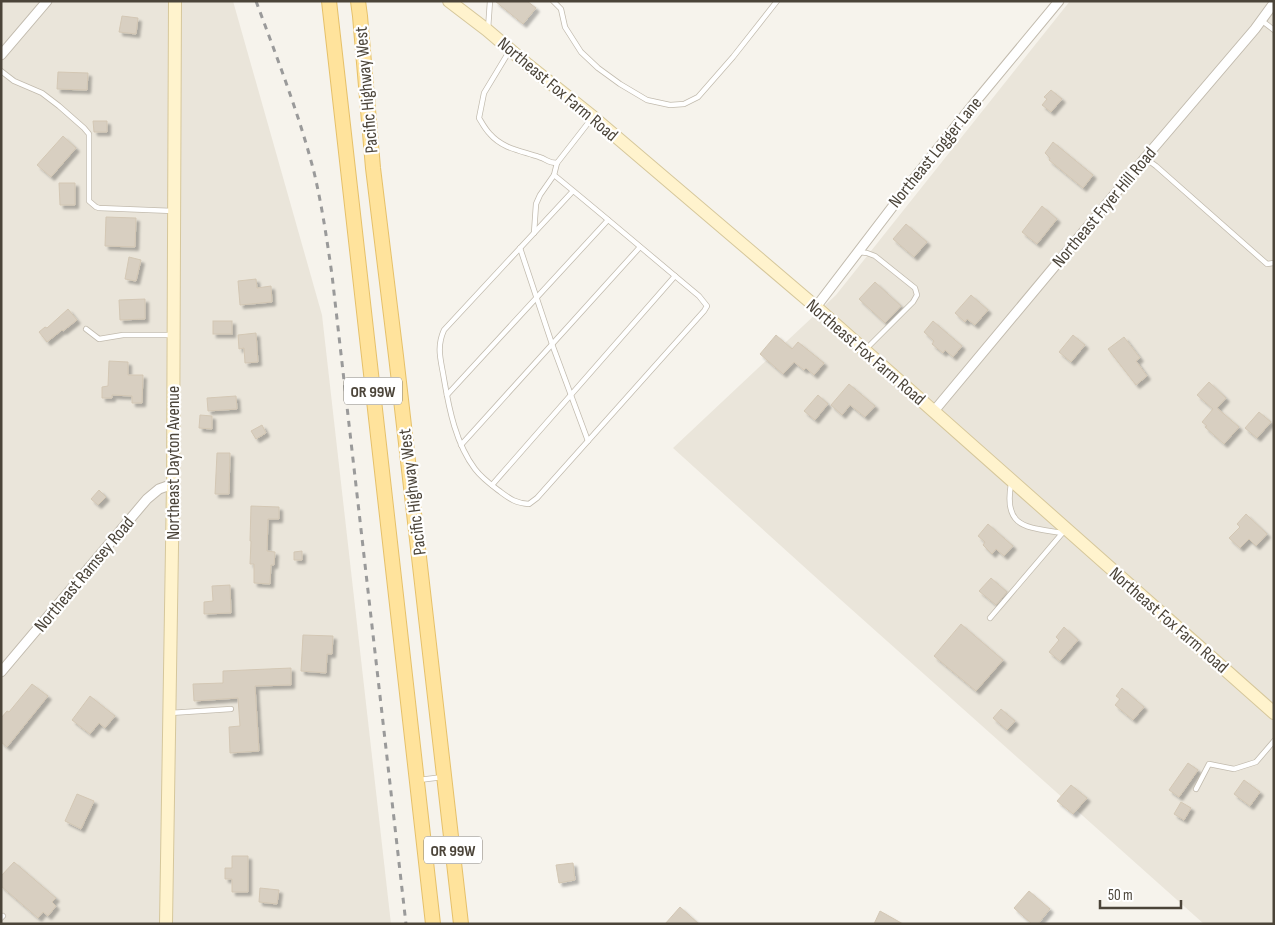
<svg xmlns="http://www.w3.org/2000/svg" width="1275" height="925" font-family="'Sofia Sans Condensed',sans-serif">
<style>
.residential{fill:#eae5da}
.building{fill:#d8cfc1;stroke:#d3c7b4;filter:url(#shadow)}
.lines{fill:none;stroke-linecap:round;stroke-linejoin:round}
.lane-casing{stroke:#c2bbae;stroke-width:6}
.street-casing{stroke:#c2bbae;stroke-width:11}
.secondary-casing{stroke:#d6c79b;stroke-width:14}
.primary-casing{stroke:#e6c16a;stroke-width:16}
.lane{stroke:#fff;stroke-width:4.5}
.street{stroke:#fff;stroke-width:9}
.secondary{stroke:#fff3cd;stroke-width:12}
.primary{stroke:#ffe39c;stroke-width:14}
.rail{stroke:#9a9a9a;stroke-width:3;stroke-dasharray:6 6;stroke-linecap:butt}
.labels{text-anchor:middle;stroke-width:4.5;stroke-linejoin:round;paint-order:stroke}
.shield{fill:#fff;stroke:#817c74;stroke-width:1}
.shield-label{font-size:16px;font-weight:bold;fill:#4b4439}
.street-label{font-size:18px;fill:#4b4439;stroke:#fff}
</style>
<defs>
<filter id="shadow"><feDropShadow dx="3.5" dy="3.5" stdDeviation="1" flood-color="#0004"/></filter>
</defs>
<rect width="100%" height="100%" fill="#f6f3ec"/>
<!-- residential -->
<g class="residential">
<polygon points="1,1 233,1 322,315 391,924 1,924"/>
<polygon points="1070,1 1274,1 1274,924 1204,924 822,583 673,448 836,295"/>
</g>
<!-- building -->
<g class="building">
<polygon points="495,1 527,1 536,8 523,24"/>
<polygon points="122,16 138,18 136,34 119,32"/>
<polygon points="58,72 88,73 87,90 57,89"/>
<polygon points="1051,90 1062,99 1051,112 1042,105 1047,99 1044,97"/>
<polygon points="93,121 107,121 107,132 94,132"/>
<polygon points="63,136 76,148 51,177 37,165"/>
<polygon points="1053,142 1093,175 1083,188 1049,160 1050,158 1045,153"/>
<polygon points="59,183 75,183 75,205 60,205"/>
<polygon points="1042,206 1057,219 1037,244 1022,232"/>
<polygon points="106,217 136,218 135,247 105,246"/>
<polygon points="906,224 927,242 914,257 893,239"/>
<polygon points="129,257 141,260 136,281 125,279"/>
<polygon points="256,279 257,288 271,286 272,302 240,305 238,281"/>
<polygon points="875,282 901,306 885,323 859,299"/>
<polygon points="971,295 988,310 975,325 967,319 965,322 955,313"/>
<polygon points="145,299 145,319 120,320 119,300"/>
<polygon points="68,309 77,320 63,331 62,330 47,342 39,332 45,327 47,328"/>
<rect x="213" y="321" width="19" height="13"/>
<polygon points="933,321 962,346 953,357 945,350 943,353 932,344 934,341 924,332"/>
<polygon points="256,333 258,362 245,363 244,348 239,349 238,335"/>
<polygon points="776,335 792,349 798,342 824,363 814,375 806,368 804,370 794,362 783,374 760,354"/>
<polygon points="1073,335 1085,345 1071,362 1059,352"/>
<polygon points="1124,337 1140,358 1136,361 1147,376 1136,385 1108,349"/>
<polygon points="109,361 128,362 128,375 143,375 142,403 132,403 132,396 112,395 112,398 102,398 102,387 108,386"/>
<polygon points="1209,382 1226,398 1217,408 1239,427 1224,444 1205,427 1207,426 1202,422 1213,409 1197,395"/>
<polygon points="849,384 875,406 865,417 850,405 842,415 831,405"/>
<polygon points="818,395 828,404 815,420 804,411"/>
<polygon points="236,396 237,409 208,411 207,398"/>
<polygon points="1259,412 1271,422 1257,438 1245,428"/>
<polygon points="200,415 212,416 212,429 199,428"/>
<polygon points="262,425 266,433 256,439 251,431"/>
<polygon points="217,453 230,453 229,494 215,494"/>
<polygon points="99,490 106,497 98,505 91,499"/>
<polygon points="251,506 279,507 279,519 268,519 267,551 275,552 274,565 271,565 270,584 254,583 254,564 250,564 251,541 250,541"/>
<polygon points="1246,514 1267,534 1256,546 1249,539 1240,548 1229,538 1240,527 1237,524"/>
<polygon points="988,524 1013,546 1004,556 996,549 992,554 983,545 985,542 978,536"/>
<polygon points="302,551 302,560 294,560 294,552"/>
<polygon points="991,578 1007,592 996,605 979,591"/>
<polygon points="230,585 231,613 204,614 204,602 213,601 212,586"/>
<polygon points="961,624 1003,660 976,691 934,656"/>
<polygon points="1064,627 1078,640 1060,661 1049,652 1059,640 1056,637"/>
<polygon points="303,635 333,636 332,654 327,654 326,673 301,671"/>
<polygon points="291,668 291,685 255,686 259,751 230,753 229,727 240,726 238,698 194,701 193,684 223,683 223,671"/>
<polygon points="32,684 48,696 7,747 1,742 1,718 7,711 9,712"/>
<polygon points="1122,688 1144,707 1133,720 1115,705 1120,699 1116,696"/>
<polygon points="90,696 115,716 105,728 99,723 90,734 72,720"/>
<polygon points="1001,709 1015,721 1007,730 993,718"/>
<polygon points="1188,763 1198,770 1179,797 1169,790"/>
<polygon points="1244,780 1260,792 1250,806 1234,794"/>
<polygon points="1071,785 1087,798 1073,814 1057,801"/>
<polygon points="77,794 94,801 81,829 65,821"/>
<polygon points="1181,802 1191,808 1184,820 1174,814"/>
<polygon points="232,856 248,856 248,892 232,892 232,879 225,879 225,868 232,868"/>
<polygon points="14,862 56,898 52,902 56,906 48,916 43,912 38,918 1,886 1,876"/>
<polygon points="573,863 575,880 559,883 556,865"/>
<polygon points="260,888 279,890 277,904 259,902"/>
<polygon points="1029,891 1050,909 1038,924 1032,924 1014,908"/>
<polygon points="680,907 699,924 665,924"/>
<polygon points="880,911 903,924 874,924"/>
</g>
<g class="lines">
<!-- lane casing -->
<g class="lane-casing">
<g id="lane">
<polyline points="553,1 561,9 565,27 581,52 598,68 620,84 647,100 670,105 684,104 698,97 733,57 777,1"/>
<polyline points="1261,20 1274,30"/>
<polyline points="488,29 490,1"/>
<path d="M 510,50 L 484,93 L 479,118 C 482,123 485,129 490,134 C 503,149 522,151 539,157 C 547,159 547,163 557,163 L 592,118"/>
<polyline points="1,71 14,81 42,93 59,106 84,128 89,134 89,201 96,207 99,208 173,211"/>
<polyline points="1145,158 1156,166 1267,264 1274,263"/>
<path d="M 557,163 L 554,175 C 603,215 651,256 699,296 L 707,306 L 704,311 L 537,498 L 529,504 C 514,503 509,498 498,490 C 490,484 481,477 475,469 C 456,444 449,409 444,379 C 441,360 436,348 444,330 L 573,191"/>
<polyline points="534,233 536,204 540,195 554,175"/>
<polyline points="520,248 552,344 588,441"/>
<polyline points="859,252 867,253 875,256 915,288 917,295 913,302 866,349"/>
<polyline points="86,329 99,339 123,335 173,335"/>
<polyline points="447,395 608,220"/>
<polyline points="461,445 640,247"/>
<path d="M 1011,484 C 1003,529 1028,527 1062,533"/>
<polyline points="492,485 675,276"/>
<polyline points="990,618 1065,530"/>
<polyline points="170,713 231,709"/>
<polyline points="419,780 443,777"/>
<polyline points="1196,789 1209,764 1234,769 1256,762 1274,741"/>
<polyline points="1,918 3,916"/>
</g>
</g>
<!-- street casing -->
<g class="street-casing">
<g id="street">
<polyline points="1,55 47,1"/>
<polyline points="816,307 916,176 972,106 1059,1"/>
<polyline points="934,411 1145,158 1255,29 1274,3"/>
<polyline points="1,672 147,499 159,489 173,484"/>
</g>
</g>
<!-- secondary casing -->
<g class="secondary-casing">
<g id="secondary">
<polyline points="449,1 487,30 528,65 593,117 816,307 1274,713"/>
<polyline points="166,924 173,484 175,1"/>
</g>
</g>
<!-- primary casing -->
<g class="primary-casing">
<g id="primary">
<polyline points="329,1 433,924"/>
<polyline points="358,1 360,16 373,168 396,356 461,924"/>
</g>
</g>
<!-- lane -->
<use href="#lane" class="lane"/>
<!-- street -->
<use href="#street" class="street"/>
<!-- secondary -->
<use href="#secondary" class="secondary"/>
<!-- primary -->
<use href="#primary" class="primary"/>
<!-- rail -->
<path class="rail" d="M 256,1 C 277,58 299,114 314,172 C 322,206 327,240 332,275 L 406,924"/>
</g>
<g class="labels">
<!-- shield labels -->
<g class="shield">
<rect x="344" y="377.5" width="58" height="27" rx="4"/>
<rect x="424" y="836.5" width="58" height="27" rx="4"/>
</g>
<g class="shield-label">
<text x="373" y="397">OR 99W</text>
<text x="453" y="856">OR 99W</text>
</g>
<!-- street labels -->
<g class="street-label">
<text transform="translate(558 89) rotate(40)" y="6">Northeast Fox Farm Road</text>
<text transform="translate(366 90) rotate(-95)" y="6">Pacific Highway West</text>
<text transform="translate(935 152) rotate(-51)" y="6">Northeast Logger Lane</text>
<text transform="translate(1104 207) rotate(-50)" y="6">Northeast Fryer Hill Road</text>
<text transform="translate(866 352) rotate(41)" y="6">Northeast Fox Farm Road</text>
<text transform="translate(173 463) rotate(-90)" y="6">Northeast Dayton Avenue</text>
<text transform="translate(412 492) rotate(-97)" y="6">Pacific Highway West</text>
<text transform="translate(84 574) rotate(-50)" y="6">Northeast Ramsey Road</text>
<text transform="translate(1169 620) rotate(41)" y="6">Northeast Fox Farm Road</text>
</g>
</g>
<!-- border -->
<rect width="1275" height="925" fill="none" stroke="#4b4439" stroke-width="5"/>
<!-- scale -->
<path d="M1100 900v8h81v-8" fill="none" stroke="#4b4439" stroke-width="2.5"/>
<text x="1108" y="900" font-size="15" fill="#4b4439" stroke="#ffffff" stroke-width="4" paint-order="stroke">50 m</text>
</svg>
